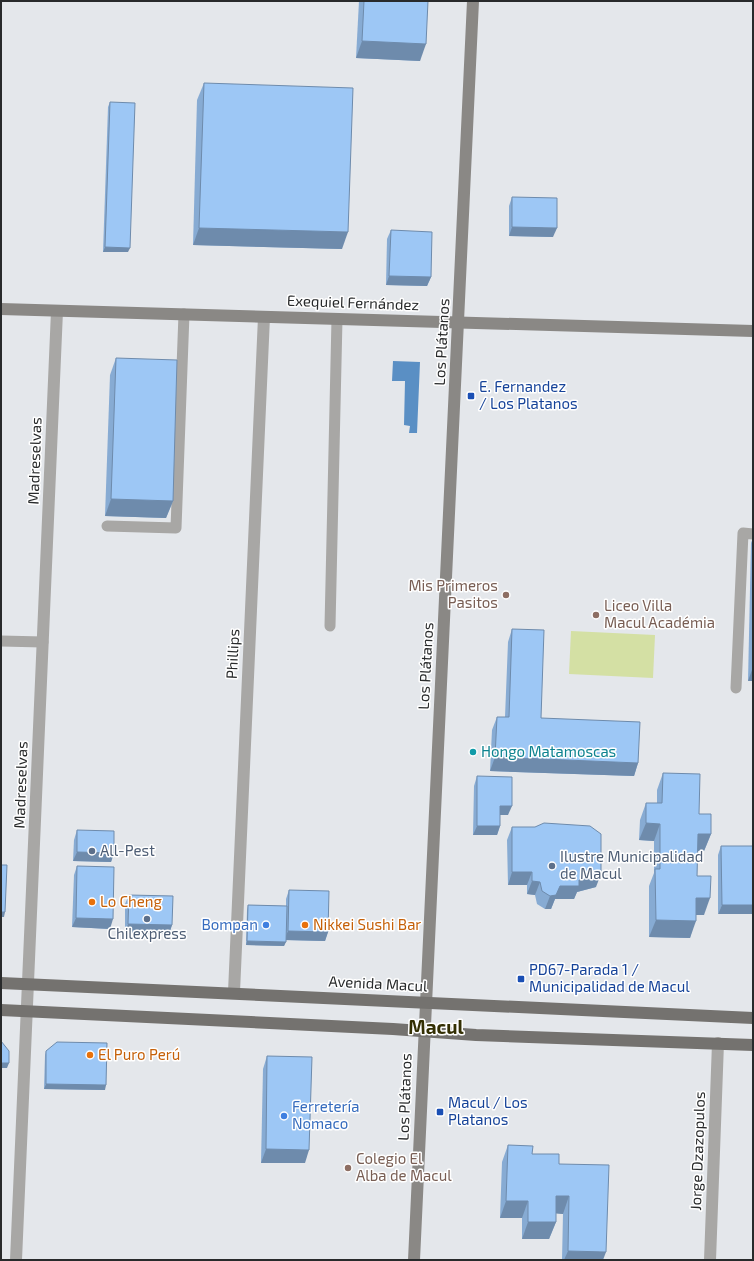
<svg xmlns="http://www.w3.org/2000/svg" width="754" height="1261" font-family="'Exo 2',sans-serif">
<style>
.green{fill:#d4e0a4}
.water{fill:#5a8fc4}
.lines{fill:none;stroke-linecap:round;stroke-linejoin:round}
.lane{stroke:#a8a7a5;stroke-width:11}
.street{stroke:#a8a7a5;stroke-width:12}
.secondary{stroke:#8a8885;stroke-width:12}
.primary{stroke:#74726f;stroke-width:12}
.wall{fill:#87abd3}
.shaded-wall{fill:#6e8bac}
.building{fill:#9dc7f5;stroke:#6e8bac}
.transit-dot{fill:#1a4fb4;stroke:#fff;stroke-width:1.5}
.education-dot{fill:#8d6e63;stroke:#fff;stroke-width:1.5}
.culture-dot{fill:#0f9aa8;stroke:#fff;stroke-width:1.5}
.service-dot{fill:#5c6f8a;stroke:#fff;stroke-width:1.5}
.food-dot{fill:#e8710a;stroke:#fff;stroke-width:1.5}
.shop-dot{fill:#3f7fe0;stroke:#fff;stroke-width:1.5}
.labels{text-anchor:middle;stroke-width:3;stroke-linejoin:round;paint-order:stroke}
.street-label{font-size:15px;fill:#282a2b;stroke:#fff}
.transit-label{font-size:15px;fill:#164399;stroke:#fff;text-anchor:start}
.education-label{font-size:15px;fill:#785e54;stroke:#fff;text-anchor:start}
.culture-label{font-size:15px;fill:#0d838f;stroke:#fff;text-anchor:start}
.service-label{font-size:15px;fill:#4e5e75;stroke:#fff;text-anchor:start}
.food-label{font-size:15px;fill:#c56008;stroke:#fff;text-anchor:start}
.shop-label{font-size:15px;fill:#366cbe;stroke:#fff;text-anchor:end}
.district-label{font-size:19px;font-weight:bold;fill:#332f03;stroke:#fff}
</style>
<rect width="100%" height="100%" fill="#e4e7eb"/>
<!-- green -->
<polygon class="green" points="571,631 655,635 653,678 569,674"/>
<!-- water -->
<polygon class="water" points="393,361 420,362 417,433 409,433 410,426 404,425 405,381 392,381"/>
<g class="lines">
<!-- lane -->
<g class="lane">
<polyline points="107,526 176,528 184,314"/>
<polyline points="330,626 337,319"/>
<polyline points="1,641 43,642"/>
<polyline points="736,688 743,533 753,534"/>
</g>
<!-- street -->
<g class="street">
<polyline points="234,992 264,317"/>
<polyline points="16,1260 57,311"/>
<polyline points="710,1260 718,1043"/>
</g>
<!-- secondary -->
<g class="secondary">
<polyline points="1,309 753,331"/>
<polyline points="414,1260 473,1"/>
</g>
<!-- primary -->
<g class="primary">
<polyline points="1,983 753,1018"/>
<polyline points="1,1010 393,1029 476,1035 753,1045"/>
</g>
</g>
<!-- wall -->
<g class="wall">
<polygon points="359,1 428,1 420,61 356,58"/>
<polygon points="204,83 342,249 193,245 197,100"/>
<polygon points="110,102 128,252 103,252 108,107"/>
<polygon points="512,197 553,237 509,236 509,206"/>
<polygon points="391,230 431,277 427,286 386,285 387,239"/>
<polygon points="116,358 173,501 166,518 105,516 110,375"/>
<polygon points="753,538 753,681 748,681 751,543"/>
<polygon points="512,629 541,718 638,763 634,776 490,771 492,730 497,717 505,717 508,642"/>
<polygon points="663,773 699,814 711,834 704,851 698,851 697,876 704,915 696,915 690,938 649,937 649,886 654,873 654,841 639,840 640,820 646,803 657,803 657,790"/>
<polygon points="477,776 508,815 500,815 500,826 497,835 473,835 474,786"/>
<polygon points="512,827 596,887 577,892 574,899 555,899 551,909 545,909 537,904 535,895 527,894 527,885 508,885 507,840"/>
<polygon points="77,830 114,853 111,862 73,861 74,840"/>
<polygon points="721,846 753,846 718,914 718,855"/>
<polygon points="77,866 110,929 72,927 74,875"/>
<polygon points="289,890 328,932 325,941 286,940 284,946 246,945 247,910 248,905 286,906 286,899"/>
<polygon points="129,895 172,925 169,934 125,933 125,904"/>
<polygon points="46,1051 105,1090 44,1089 45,1055"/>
<polygon points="267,1056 305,1163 261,1163 263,1069"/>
<polygon points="508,1145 559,1164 603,1260 562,1260 563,1214 556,1213 556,1222 549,1239 522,1239 522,1218 500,1218 502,1162"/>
</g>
<!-- shaded-wall -->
<g class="shaded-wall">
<polygon points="362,41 426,44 420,61 356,58"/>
<polygon points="512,227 557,228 553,237 509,236"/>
<polygon points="199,228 348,232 342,249 193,245"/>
<polygon points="105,247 130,248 128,252 103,252"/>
<polygon points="389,276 431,277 427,286 386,285"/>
<polygon points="111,499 173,501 166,518 105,516"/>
<polygon points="753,667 753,681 748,681"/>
<polygon points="495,757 638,763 634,776 490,771"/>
<polygon points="500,806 512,806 508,815 497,815"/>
<polygon points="646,823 660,824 654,841 639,840"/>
<polygon points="477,826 500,826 497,835 473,835"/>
<polygon points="698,834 711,834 704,851 692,851"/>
<polygon points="77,852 114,853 111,862 73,861"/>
<polygon points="512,872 532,872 527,885 508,885"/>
<polygon points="601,874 596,887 577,892 574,899 555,899 551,909 545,909 550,896 560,886 579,880"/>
<polygon points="532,881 540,882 535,895 527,894"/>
<polygon points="696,898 710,898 704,915 690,915"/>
<polygon points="722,905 753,905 753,914 718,914"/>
<polygon points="1,912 5,912 4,917 1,917"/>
<polygon points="76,918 113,919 110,929 72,927"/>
<polygon points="656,920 696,921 690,938 649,937"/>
<polygon points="128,924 172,925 169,934 125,933"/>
<polygon points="288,931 328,932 325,941 284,940"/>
<polygon points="247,941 286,942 284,946 246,945"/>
<polygon points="1,1063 9,1063 7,1068 1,1068"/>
<polygon points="46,1084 106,1085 105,1090 44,1089"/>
<polygon points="266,1149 309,1150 305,1163 261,1163"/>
<polygon points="556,1196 569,1196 563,1214 550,1213"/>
<polygon points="506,1201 528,1201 522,1218 500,1218"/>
<polygon points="528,1222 556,1222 549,1239 522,1239"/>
<polygon points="568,1251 606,1252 603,1260 564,1260"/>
</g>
<!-- building -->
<g class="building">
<polygon points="364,1 428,1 426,44 362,41"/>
<polygon points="204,83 353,88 348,232 199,228"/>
<polygon points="110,102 135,103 130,248 105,247"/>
<polygon points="512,197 557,198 557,228 512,227"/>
<polygon points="391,230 432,232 431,277 389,276"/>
<polygon points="116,358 177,360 173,501 111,499"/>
<polygon points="512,629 544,630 541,718 640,722 638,763 495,757 497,717 509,717"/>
<polygon points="663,773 700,774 699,814 711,814 711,834 698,834 697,876 711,876 710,898 696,898 696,921 656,920 655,869 660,869 660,824 646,823 646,803 662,803"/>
<polygon points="477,776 512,777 512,806 500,806 500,826 477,826"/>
<polygon points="544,823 590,826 601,834 601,874 579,880 579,886 560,886 556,895 550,896 542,891 540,882 532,881 532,872 512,872 512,827 535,827"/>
<polygon points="77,830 114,831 114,853 77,852"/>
<polygon points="721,846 753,846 753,905 722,905"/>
<polygon points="1,865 7,865 5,912 1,912"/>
<polygon points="77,866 114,867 113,919 76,918"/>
<polygon points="289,890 329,891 328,932 288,931"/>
<polygon points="129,895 173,896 172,925 128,924"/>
<polygon points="248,905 287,906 286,942 247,941"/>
<polygon points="1,1041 9,1051 9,1063 1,1063"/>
<polygon points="57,1042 107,1043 106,1085 46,1084 46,1051"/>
<polygon points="267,1056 312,1057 309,1150 266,1149"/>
<polygon points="508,1145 533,1146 532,1154 559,1154 559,1164 609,1165 606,1252 568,1251 569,1196 556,1196 556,1222 528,1222 528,1201 506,1201"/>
</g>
<!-- markers -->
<g class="transit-dot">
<rect x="467" y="392" width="8" height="8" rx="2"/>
<rect x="517" y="975" width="8" height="8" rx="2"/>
<rect x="436" y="1108" width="8" height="8" rx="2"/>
</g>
<g class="education-dot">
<circle cx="506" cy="595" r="4"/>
<circle cx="596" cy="615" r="4"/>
<circle cx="348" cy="1168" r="4"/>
</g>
<circle class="culture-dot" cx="473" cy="752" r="4"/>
<g class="service-dot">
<circle cx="92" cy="851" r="4"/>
<circle cx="552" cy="866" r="4"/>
<circle cx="147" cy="919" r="4"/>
</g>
<g class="food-dot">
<circle cx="92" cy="902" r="4"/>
<circle cx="305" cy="925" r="4"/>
<circle cx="90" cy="1055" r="4"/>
</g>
<g class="shop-dot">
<circle cx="266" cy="925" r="4"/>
<circle cx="284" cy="1116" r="4"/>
</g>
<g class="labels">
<!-- street labels -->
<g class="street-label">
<text transform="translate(353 303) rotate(2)" y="5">Exequiel Fernández</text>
<text transform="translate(442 342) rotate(-87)" y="5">Los Plátanos</text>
<text transform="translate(35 461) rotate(-88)" y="5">Madreselvas</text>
<text transform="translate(233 654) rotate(-87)" y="5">Phillips</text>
<text transform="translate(426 666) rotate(-87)" y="5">Los Plátanos</text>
<text transform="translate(21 785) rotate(-88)" y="5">Madreselvas</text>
<text transform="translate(378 984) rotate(3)" y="5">Avenida Macul</text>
<text transform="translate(405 1097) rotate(-88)" y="5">Los Plátanos</text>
<text transform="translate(698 1151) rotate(-88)" y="5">Jorge Dzazopulos</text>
</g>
<!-- transit labels -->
<g class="transit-label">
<text x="479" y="392">E. Fernandez<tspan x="479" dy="17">/ Los Platanos</tspan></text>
<text x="529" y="975">PD67-Parada 1 /<tspan x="529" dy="17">Municipalidad de Macul</tspan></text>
<text x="448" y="1108">Macul / Los<tspan x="448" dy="17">Platanos</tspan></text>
</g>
<!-- education labels -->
<g class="education-label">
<text x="498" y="591" text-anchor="end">Mis Primeros<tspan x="498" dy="17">Pasitos</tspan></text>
<text x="604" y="611">Liceo Villa<tspan x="604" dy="17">Macul Académia</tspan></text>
<text x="356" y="1164">Colegio El<tspan x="356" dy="17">Alba de Macul</tspan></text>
</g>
<!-- culture labels -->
<g class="culture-label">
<text x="481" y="757">Hongo Matamoscas</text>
</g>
<!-- service labels -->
<g class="service-label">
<text x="100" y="856">All-Pest</text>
<text x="560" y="862">Ilustre Municipalidad<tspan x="560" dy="17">de Macul</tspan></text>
<text x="147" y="939" text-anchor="middle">Chilexpress</text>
</g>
<!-- food labels -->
<g class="food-label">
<text x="100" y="907">Lo Cheng</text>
<text x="313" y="930">Nikkei Sushi Bar</text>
<text x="98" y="1060">El Puro Perú</text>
</g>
<!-- shop labels -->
<g class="shop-label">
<text x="258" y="930">Bompan</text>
<text x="292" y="1112" text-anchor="start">Ferretería<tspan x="292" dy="17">Nomaco</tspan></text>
</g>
<!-- district labels -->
<g class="district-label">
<text x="436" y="1034">Macul</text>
</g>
</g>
<!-- border -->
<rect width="754" height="1261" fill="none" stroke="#282a2b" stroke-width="4"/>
</svg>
